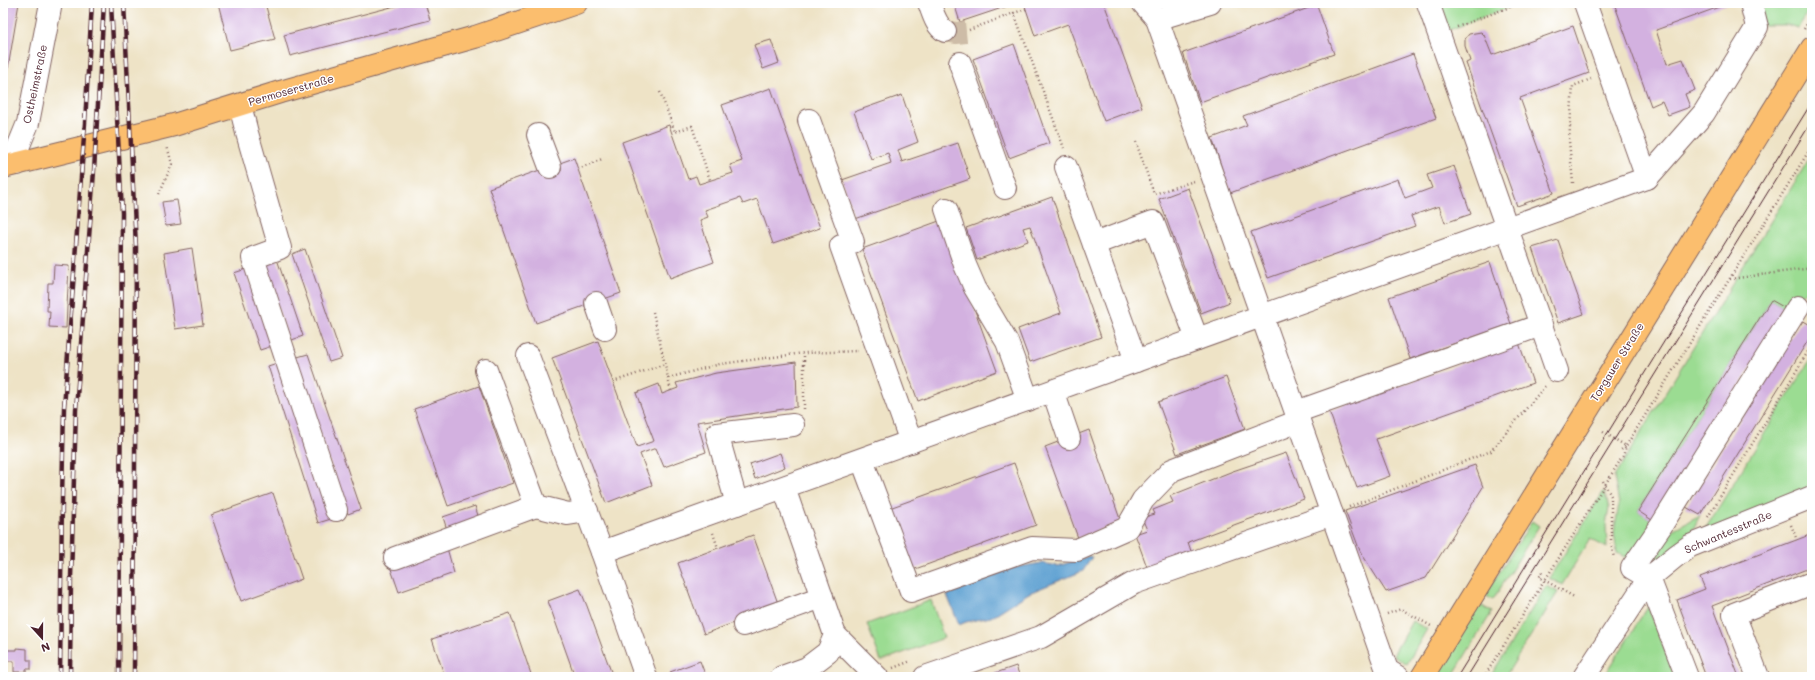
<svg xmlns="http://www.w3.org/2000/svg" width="1815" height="680" font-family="Mali,sans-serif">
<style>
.green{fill:#9bdc92;stroke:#727e5e}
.water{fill:#5ea1d2;stroke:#54607e}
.building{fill:#d3b1e0}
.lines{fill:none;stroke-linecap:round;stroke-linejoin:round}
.minor-tunnel{stroke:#cdbca7;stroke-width:22;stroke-dasharray:22 11;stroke-linecap:butt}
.minor-casing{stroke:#836461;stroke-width:24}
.major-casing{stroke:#836461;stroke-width:24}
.path{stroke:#836461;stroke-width:2.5;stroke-dasharray:1 3;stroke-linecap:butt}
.minor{stroke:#fff;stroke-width:22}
.major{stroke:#fbbe6e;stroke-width:22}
.tram{stroke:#4a1f2b;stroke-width:1}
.rail-casing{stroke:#4a1f2b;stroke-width:4.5}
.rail{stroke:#fff;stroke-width:3;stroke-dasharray:9;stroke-linecap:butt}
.labels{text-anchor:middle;stroke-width:3;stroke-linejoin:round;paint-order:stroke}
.street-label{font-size:11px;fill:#4a1f2b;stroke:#fff}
</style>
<rect width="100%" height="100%" fill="#fff"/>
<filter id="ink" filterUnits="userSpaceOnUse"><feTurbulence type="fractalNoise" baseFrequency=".025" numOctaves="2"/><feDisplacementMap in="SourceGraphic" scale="8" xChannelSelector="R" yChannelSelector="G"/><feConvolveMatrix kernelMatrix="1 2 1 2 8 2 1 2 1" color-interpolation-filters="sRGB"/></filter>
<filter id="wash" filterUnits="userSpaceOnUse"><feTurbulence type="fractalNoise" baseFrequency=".012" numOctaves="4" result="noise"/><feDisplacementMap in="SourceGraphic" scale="16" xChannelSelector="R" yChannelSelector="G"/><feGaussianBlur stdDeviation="0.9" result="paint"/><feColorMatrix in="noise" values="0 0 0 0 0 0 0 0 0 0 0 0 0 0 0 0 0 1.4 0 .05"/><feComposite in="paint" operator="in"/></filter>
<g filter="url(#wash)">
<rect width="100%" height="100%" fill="#eee3c6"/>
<!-- green -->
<g class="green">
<polygon points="1428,3 1520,3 1439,34"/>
<polygon points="1759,3 1812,3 1812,6 1798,28 1788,25 1763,25"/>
<polygon points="1812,154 1812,288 1795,298 1787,309 1771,300 1638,511 1655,522 1629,559 1617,553 1614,533 1619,504 1614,477"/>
<polygon points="1812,357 1812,490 1702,534"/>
<polygon points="1604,491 1609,508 1606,525 1607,548 1590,539 1562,585 1549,578"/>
<polygon points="1700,515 1689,538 1650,567 1643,563 1670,531"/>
<polygon points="1532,521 1539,526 1493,600 1485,595"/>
<polygon points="1546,586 1558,592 1505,677 1490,677"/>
<polygon points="931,600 944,638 881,661 867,624"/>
<polygon points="1479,604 1492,612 1452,677 1435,677"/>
<polygon points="1648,606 1675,677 1604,677"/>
<polygon points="1412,621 1427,629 1407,664 1393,655"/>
</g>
<!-- water -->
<polygon class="water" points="1089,556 1092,557 1083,571 1029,593 991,617 966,622 959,625 947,595 1011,568 1042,563 1058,566"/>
<g id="blocks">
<!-- building -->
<g class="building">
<polygon points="3,3 19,3 8,68 3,68"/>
<polygon points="218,3 265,3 275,39 230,50"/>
<polygon points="402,3 425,3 430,20 290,56 284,35 403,4"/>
<polygon points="954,3 1017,3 960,22"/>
<polygon points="1024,3 1104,3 1142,107 1104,121 1068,24 1035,36"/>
<polygon points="1614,3 1730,3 1656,30 1667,64 1683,59 1695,90 1685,94 1690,107 1668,115 1662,101 1651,106"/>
<polygon points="1317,5 1334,54 1200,102 1183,53"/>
<polygon points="1573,26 1589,73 1520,98 1554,193 1517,206 1466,63 1470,61 1465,46 1465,39 1469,34 1481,32 1484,35 1492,55"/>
<polygon points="771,40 779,63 763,69 754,45"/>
<polygon points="1014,44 1049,143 1009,158 973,59"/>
<polygon points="1413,54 1436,118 1230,193 1212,138 1247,125 1243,116"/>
<polygon points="771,88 820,228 773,244 757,199 743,204 740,198 705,210 708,217 700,220 714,262 670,278 622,142 669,125 688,179 696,176 699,184 733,173 730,165 742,161 722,105"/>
<polygon points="902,95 918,142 898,150 902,162 958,143 970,179 855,219 842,180 891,163 888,153 871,159 854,112"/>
<polygon points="574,158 621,293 536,323 489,188"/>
<polygon points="1454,166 1471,214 1445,223 1439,206 1411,216 1415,226 1268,278 1251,232 1398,179 1405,198 1432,188 1427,175"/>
<polygon points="1188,188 1230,302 1201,313 1159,199"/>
<polygon points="1052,197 1101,337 1030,362 1018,329 1061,313 1030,226 1023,228 1028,241 977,260 966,228"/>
<polygon points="177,200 181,224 166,226 162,202"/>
<polygon points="942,220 997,371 918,401 862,249"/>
<polygon points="1558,240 1584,314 1558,323 1532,248"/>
<polygon points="192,248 203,325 175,329 164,253"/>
<polygon points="305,249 342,358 329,362 292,254"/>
<polygon points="277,259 303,336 289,341 263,264"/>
<polygon points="1490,262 1511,324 1410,359 1389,297"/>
<polygon points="54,265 69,266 66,328 49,327 50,311 47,311 48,283 53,283"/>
<polygon points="246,269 272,346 260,350 234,273"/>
<polygon points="1771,300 1787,309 1655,522 1638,511"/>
<polygon points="1802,320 1812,326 1812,334 1700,515 1686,507"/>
<polygon points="598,341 637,447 654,441 636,393 659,384 662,394 678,388 676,383 716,373 796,362 797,407 697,422 706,452 664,467 656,448 640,454 652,485 606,503 552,358"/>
<polygon points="1519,343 1533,383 1376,439 1390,476 1357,488 1329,411"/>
<polygon points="308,354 361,509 348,514 294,358"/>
<polygon points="280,362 331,519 318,523 268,366"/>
<polygon points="1226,377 1245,429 1177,454 1158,402"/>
<polygon points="479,386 513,483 448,506 414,409"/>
<polygon points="1089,430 1121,522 1078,538 1045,447"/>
<polygon points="780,453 785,467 755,479 750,464"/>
<polygon points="1286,453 1304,499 1188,542 1191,551 1147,567 1135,534 1147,530 1142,518 1155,514 1153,510 1173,502 1170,496 1233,471"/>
<polygon points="1014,463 1036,525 907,572 884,510"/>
<polygon points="1475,465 1483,487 1426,578 1386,592 1360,551 1345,511"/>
<polygon points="273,493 302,579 241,601 211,515"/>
<polygon points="475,506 480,522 448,533 443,517"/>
<polygon points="1812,534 1812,567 1712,606 1739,677 1706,677 1677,600 1705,589 1700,577"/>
<polygon points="753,535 779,606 704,634 678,563"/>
<polygon points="447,548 454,573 399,592 391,569"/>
<polygon points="580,589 587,606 613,677 575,677 548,601"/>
<polygon points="510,613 532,677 445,677 432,639"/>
<polygon points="17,648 27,649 27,660 31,660 31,669 26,669 26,672 14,672 14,661 3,661 3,650 17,650"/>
<polygon points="700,661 706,677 672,677 670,672"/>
<polygon points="1016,666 1020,677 984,677"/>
</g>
</g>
</g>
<g filter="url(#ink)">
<use href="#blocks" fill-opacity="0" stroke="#836461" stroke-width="1"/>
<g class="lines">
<!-- minor-tunnel -->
<polyline class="minor-tunnel" points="945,31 956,33 966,32"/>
<!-- minor casing -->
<g class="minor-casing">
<g id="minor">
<path d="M 929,3 C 933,13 936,26 945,31"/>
<polyline points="1143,3 1157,19 1387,670 1398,677"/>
<polyline points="1428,3 1557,371"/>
<polyline points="1585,3 1647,178"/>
<polyline points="1157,19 1210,3"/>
<polyline points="960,63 1005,188"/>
<polyline points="240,105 247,133 280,248 253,258 336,510"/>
<polyline points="809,120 853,242"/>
<polyline points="538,135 550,167"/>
<polyline points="17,164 17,150 28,123 51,3"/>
<polyline points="1066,167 1136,361"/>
<polyline points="946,209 965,265 975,288 1007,342 1028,400"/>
<polyline points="1094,244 1153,222 1197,339"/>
<polyline points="841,246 911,442"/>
<polyline points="596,303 605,329"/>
<polyline points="528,356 602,552 646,677"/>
<polyline points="486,370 536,506 568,514 587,511"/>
<polyline points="1053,391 1069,438"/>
<polyline points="1296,412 1541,325"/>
<polyline points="862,460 911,591 1032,548 1077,550 1127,528 1143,500 1172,470 1299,421"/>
<polyline points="737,504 717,434 793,425"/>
<polyline points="602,552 1647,178 1704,113 1757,27 1751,3"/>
<polyline points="395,558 536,506"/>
<polyline points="744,625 822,597"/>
<polyline points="835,635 877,677"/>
<polyline points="782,677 807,668 828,652 835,635 784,488"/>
<polyline points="925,677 1041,637 1134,583 1332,514"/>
<polyline points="1584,677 1649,578 1676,556 1690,546 1812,497"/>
<polyline points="1687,677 1649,578 1632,568 1661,526 1798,307"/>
<polyline points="1758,677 1734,614 1812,583"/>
</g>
</g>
<!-- major casing -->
<g class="major-casing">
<g id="major">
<polyline points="3,167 174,125 280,92 475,37 576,3"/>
<polyline points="1422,677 1812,48"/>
</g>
</g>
<!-- path -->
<g class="path">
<polyline points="1026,9 1014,13 1064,148"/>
<polyline points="1457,27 1520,3"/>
<polyline points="1804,29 1812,16"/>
<polyline points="969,30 1014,13"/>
<polyline points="660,92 675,132 692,126 710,180"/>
<polyline points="1136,142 1154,194 1194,181"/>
<polyline points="578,169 602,159"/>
<polyline points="1573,183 1569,141 1573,86 1591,79"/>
<polyline points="159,194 172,164 167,146"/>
<polyline points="1730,279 1812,268"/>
<polyline points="653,312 668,378 720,364 804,353 858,351"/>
<polyline points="668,378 671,391"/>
<polyline points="613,382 665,364"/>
<polyline points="804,409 804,353"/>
<polyline points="1603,432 1626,446 1621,450"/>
<polyline points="1603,481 1611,496 1611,543 1614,558"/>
<polyline points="1349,507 1491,451 1545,386"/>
<polyline points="1708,517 1812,345"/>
<polyline points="1791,525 1797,540"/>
<polyline points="713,533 718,548"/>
<polyline points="1542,572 1539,577 1574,597"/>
<polyline points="1387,614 1401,609 1431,626"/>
<polyline points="893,668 911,661"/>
<polyline points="1484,677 1623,456 1626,446 1812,146"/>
</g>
<!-- minor -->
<use href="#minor" class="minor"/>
<!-- major -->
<use href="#major" class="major"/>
<!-- tram -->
<g class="tram">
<polyline points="1457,677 1812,102"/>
<polyline points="1467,677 1812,121"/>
</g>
<!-- rail casing -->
<g class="rail-casing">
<g id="rail">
<polyline points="111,3 122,213 119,677"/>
<polyline points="124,3 136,247 134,677"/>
<polyline points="60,677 62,498 64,408 85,123 92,3"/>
<polyline points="70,677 71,578 76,410 94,171 104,3"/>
</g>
</g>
<!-- rail -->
<use href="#rail" class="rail"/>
</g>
</g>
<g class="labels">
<!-- street labels -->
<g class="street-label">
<text transform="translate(35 84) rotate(-78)" y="4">Ostheimstraße</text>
<text transform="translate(291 90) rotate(-16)" y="4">Permoserstraße</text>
<text transform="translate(1617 362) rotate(-58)" y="4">Torgauer Straße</text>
<text transform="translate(1728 532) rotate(-23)" y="4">Schwantesstraße</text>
</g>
</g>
<!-- margin -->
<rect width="1815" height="680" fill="none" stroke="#fff" stroke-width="16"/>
<!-- north arrow -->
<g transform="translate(42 638) rotate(159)" stroke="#ffffff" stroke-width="3" paint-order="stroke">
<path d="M0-3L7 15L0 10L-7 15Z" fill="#4a1f2b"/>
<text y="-6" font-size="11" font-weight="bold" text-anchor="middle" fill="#4a1f2b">N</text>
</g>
</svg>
